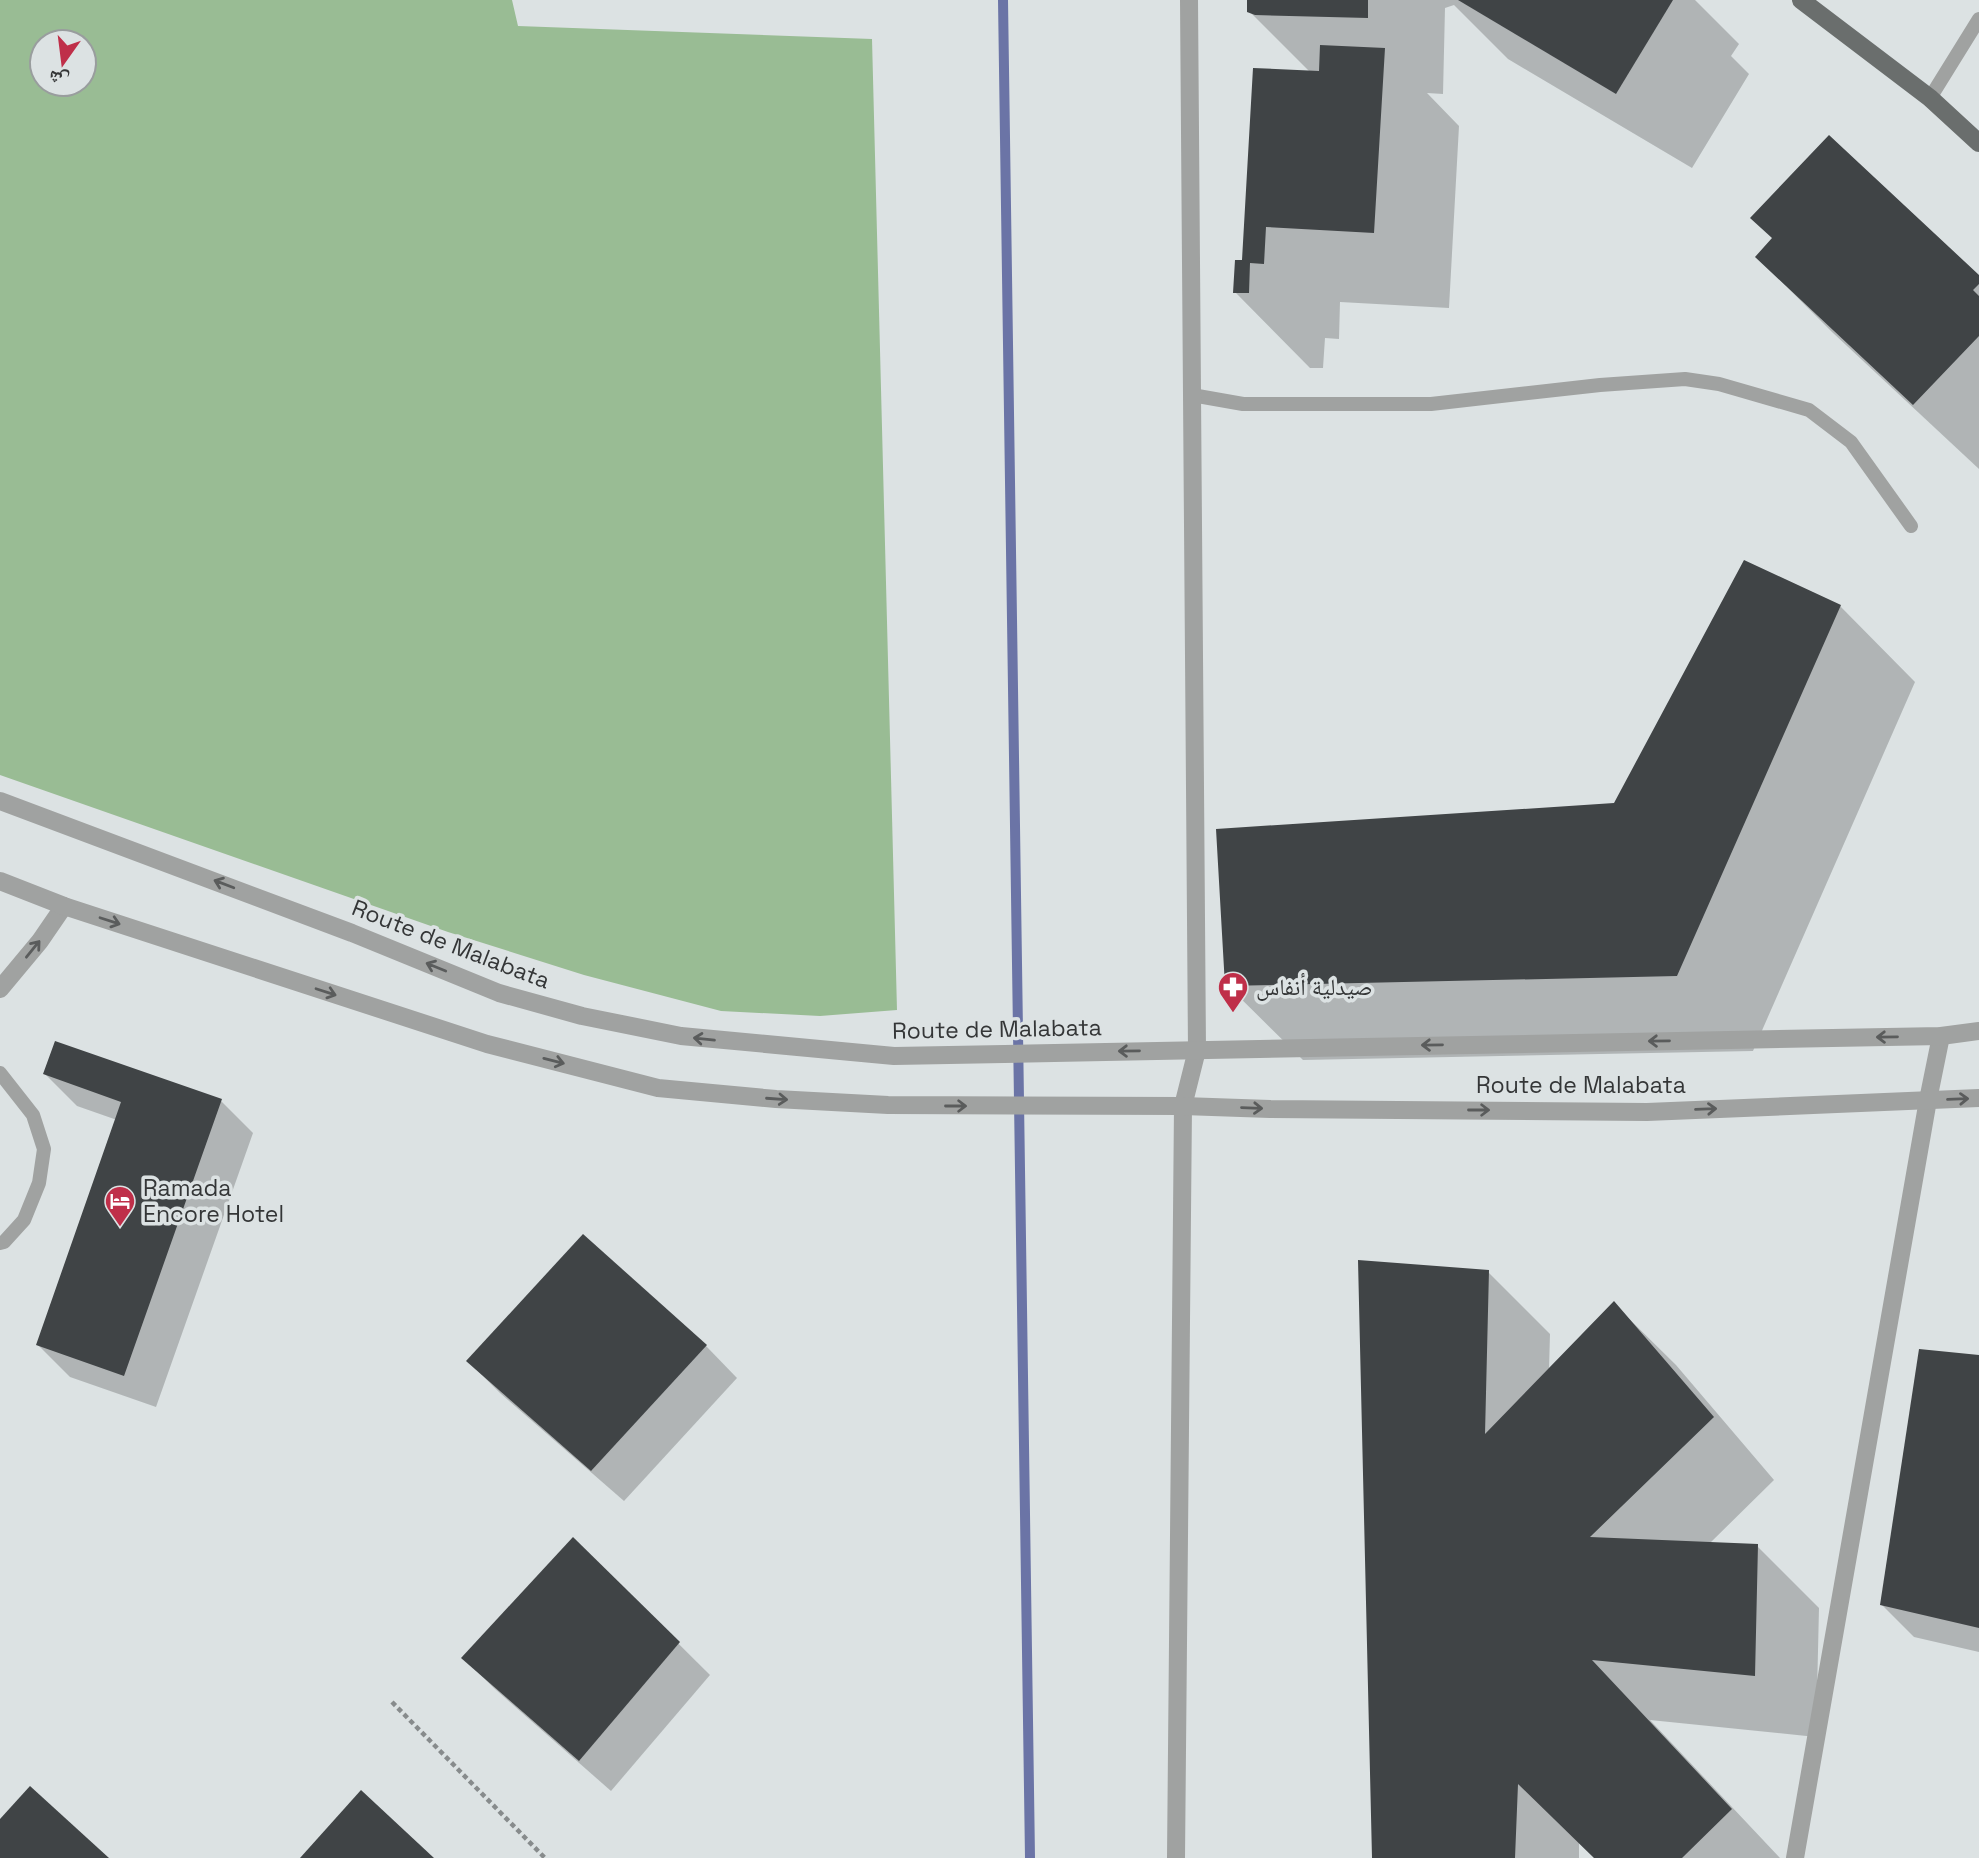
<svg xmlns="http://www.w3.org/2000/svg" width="1979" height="1858" font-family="'Space Grotesk','Noto Naskh Arabic',sans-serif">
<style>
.green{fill:#99bc94;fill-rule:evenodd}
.shadow{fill:#0003}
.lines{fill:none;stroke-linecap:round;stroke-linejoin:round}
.stream{stroke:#6b74a6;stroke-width:10}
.building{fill:#404446}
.path{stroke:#878b8c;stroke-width:4.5;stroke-dasharray:5 3.5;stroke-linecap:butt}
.service{stroke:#a0a2a1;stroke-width:14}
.minor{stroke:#a0a2a1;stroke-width:18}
.tertiary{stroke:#a0a2a1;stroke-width:18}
.primary{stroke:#6a6e6d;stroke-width:18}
.oneway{stroke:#5a5c5c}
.labels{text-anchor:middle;stroke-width:7;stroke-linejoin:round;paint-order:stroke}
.street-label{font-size:23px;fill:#343637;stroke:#dce2e3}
.poi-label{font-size:23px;fill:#343637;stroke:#dce2e3;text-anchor:start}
</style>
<rect width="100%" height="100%" fill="#dce2e3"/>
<!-- green -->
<path class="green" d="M 0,0 L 512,0 L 518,26 L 872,39 L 897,1010 L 820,1016 L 721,1011 L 584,975 L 448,932 L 0,775 ZM 42,42 L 84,42 L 84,84 L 42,84 Z"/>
<!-- shadow -->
<g class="shadow">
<polygon points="1249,0 1695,0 1739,44 1731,56 1749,74 1692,168 1508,59 1454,5 1445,8 1443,94 1427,93 1459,126 1449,308 1340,302 1339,339 1325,338 1323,368 1310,368 1235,292 1311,73 1249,11"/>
<polygon points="1757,257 1979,277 1979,469 1832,332"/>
<polygon points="1840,606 1915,682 1753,1051 1303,1060 1227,985 1615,805"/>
<polygon points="45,1074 221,1101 253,1133 156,1407 70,1377 38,1345 117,1120 77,1106"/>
<polygon points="1488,1272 1550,1334 1549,1370 1614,1304 1676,1365 1774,1480 1709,1544 1757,1546 1819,1608 1816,1737 1650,1720 1780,1858 1595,1858 1579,1843 1579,1858 1374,1858"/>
<polygon points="706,1346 737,1378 624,1501 500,1393 468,1361"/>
<polygon points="1979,1357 1979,1652 1914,1637 1882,1605"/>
<polygon points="573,1539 710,1675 611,1791 495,1689 463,1658"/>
</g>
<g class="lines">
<!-- stream -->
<polyline class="stream" points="1003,0 1030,1858"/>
</g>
<!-- building -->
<g class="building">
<polygon points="1247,0 1368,0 1368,18 1255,15 1247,12"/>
<polygon points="1458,0 1673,0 1616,94"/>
<polygon points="1320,45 1385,48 1374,233 1266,227 1264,264 1250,263 1249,293 1233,293 1235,260 1242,260 1253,68 1319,71"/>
<polygon points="1829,135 1979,275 1979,284 1973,290 1979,296 1979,336 1913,405 1755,257 1772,238 1750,218"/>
<polygon points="1744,560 1841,605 1677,976 1225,986 1216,829 1614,803"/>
<polygon points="55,1041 222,1099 124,1376 36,1345 121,1102 43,1074"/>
<polygon points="583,1234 707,1345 591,1471 466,1361"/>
<polygon points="1358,1260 1489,1270 1485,1434 1614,1301 1714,1417 1590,1537 1758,1544 1755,1676 1592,1660 1732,1809 1682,1858 1594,1858 1518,1784 1515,1858 1372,1858"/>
<polygon points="1919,1349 1979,1355 1979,1628 1880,1605"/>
<polygon points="573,1537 680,1642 579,1761 461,1658"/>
<polygon points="30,1786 109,1858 0,1858 0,1819"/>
<polygon points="361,1790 434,1858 300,1858"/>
</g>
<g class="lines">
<!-- path -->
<polyline class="path" points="392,1702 545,1858"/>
<!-- service -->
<g class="service">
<polyline points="1930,98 1979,19"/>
<polyline points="1192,395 1243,404 1431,404 1600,385 1685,379 1719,384 1809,410 1851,442 1911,526"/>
<polyline points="0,1073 33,1115 44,1149 39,1183 24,1220 4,1242 0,1243"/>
</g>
<!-- minor -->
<g class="minor">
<polyline points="0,989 40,941 64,906"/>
<polyline points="1176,1858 1183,1106 1197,1050 1189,0"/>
<polyline points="1795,1858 1928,1100 1941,1036"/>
</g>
<!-- tertiary -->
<g class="tertiary">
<polyline points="0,801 352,933 499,993 582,1016 681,1036 894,1056 1941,1036 1979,1031"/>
<polyline points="0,881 64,906 487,1044 658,1088 776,1099 888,1105 1183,1106 1270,1109 1647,1112 1979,1098"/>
</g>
<!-- primary -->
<polyline class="primary" points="1801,0 1930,98 1979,143"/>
</g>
<!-- one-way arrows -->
<defs><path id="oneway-shaft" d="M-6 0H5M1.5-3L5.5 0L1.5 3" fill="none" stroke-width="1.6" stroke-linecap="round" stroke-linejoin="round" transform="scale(1.75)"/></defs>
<g class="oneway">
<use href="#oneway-shaft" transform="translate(224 884) rotate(-159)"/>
<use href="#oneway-shaft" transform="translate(110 921) rotate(18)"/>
<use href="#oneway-shaft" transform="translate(33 949) rotate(-51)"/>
<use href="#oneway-shaft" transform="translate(436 967) rotate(-158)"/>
<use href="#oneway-shaft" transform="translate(326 992) rotate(18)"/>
<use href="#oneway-shaft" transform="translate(1887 1037) rotate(179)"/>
<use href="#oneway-shaft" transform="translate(704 1039) rotate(-174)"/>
<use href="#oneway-shaft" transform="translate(1659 1041) rotate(179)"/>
<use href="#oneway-shaft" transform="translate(1432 1045) rotate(179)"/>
<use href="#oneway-shaft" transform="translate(1129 1051) rotate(179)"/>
<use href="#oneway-shaft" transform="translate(554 1061) rotate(14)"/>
<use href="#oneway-shaft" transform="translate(777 1099) rotate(4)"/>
<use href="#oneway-shaft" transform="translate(1958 1099) rotate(-2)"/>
<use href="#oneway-shaft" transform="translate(956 1106)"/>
<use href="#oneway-shaft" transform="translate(1252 1108) rotate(2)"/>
<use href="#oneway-shaft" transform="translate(1706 1109) rotate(-2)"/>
<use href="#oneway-shaft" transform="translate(1479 1110)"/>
</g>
<!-- icons -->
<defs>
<g id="pharmacy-pin" transform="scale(1.575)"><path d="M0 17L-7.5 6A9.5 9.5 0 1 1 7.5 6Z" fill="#bf2f49" stroke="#dce2e3"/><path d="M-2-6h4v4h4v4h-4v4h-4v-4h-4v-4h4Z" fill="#fff"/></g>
<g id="hotel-pin" transform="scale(1.575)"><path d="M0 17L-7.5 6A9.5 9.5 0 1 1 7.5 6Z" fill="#bf2f49" stroke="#dce2e3"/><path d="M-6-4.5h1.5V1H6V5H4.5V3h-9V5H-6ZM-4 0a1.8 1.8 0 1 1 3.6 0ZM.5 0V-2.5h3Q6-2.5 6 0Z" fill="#fff"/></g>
</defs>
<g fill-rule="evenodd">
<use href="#pharmacy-pin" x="1233" y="987"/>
<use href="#hotel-pin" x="120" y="1201"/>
</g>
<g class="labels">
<!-- street labels -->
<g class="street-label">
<text transform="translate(451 944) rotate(21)" y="8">Route de Malabata</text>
<text transform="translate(997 1029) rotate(-1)" y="8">Route de Malabata</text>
<text x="1581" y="1093">Route de Malabata</text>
</g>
<!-- poi labels -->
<g class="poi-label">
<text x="1256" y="995">صيدلية أنفاس</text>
<text x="143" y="1196">Ramada<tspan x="143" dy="26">Encore Hotel</tspan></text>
</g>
</g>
<!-- north arrow -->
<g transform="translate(63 63) rotate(194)"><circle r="33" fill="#dce2e3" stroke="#999d9e" stroke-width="2"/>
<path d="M0-5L12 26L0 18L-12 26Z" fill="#bf2f49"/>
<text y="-10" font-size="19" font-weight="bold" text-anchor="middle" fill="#343637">ش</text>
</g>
</svg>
